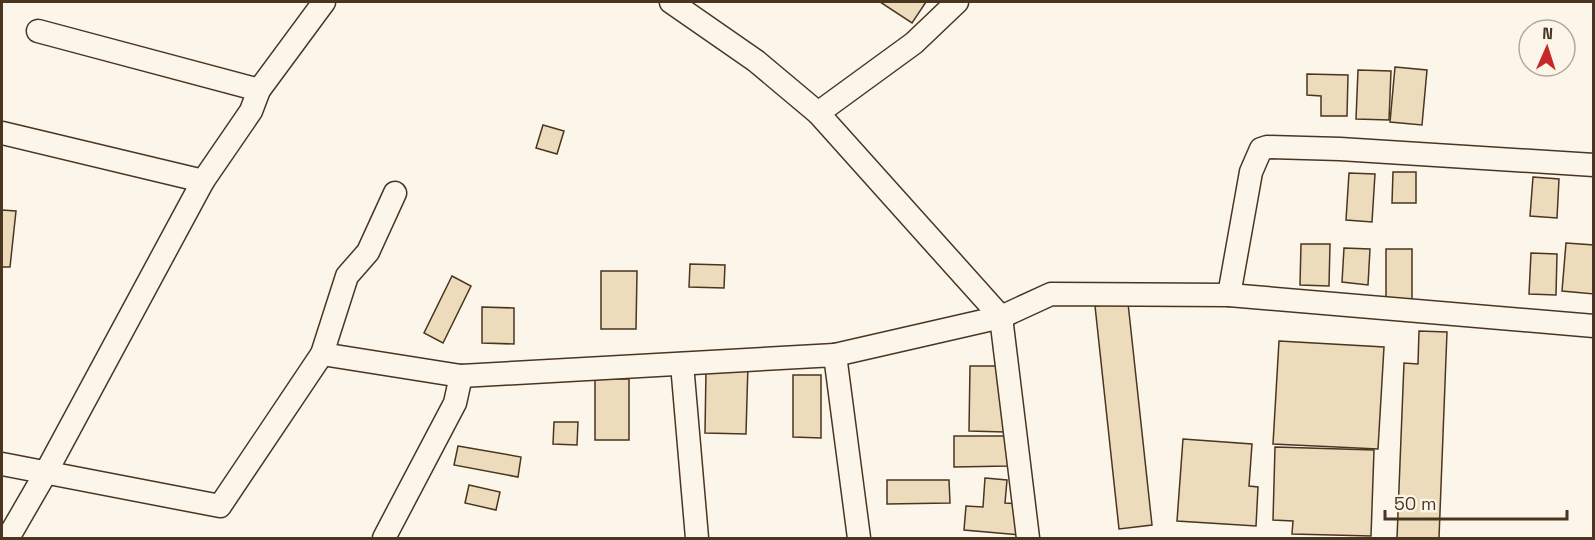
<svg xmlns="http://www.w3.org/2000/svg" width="1595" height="540" font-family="'Space Grotesk',sans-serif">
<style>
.building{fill:#ecdcbc;stroke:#4a3520;stroke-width:1.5}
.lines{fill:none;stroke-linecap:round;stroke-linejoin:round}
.minor-casing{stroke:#4a3520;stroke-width:25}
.minor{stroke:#fbf6e9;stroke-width:22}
</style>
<rect width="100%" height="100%" fill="#fbf6e9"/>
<!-- building -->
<g class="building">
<polygon points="880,2 926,2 912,23"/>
<polygon points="1395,67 1427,70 1422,125 1390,122"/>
<polygon points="1358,70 1391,71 1389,120 1356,119"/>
<polygon points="1307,74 1348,75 1347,116 1321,116 1321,96 1307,95"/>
<polygon points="543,125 564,131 557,154 536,148"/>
<polygon points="1393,172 1416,172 1416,203 1392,203"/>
<polygon points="1349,173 1375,174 1372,222 1346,220"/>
<polygon points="1533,177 1559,179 1557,218 1530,216"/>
<polygon points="2,210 16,211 10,267 2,267"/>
<polygon points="1566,243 1594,245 1594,294 1562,291"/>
<polygon points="1301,244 1330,244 1329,286 1300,285"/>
<polygon points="1344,248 1370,249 1368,285 1342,282"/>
<rect x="1386" y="249" width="26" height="50"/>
<polygon points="1531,253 1557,254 1556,295 1529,294"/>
<polygon points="690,264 725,265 724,288 689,287"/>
<polygon points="601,271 637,271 636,329 601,329"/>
<polygon points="452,276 471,286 443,343 424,333"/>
<polygon points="1128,303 1152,525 1119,529 1095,306"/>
<polygon points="482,307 514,308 514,344 482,343"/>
<polygon points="1419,331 1447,332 1439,538 1397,538 1404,363 1418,364"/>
<polygon points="1279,341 1384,347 1378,449 1273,444"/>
<polygon points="748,364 746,434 705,433 706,370"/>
<polygon points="970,366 1006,366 1005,432 969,431"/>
<polygon points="793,375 821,375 821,438 793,437"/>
<rect x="595" y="379" width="34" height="61"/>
<polygon points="554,422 578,422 577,445 553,444"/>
<polygon points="954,436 1008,436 1009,466 954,467"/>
<polygon points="1183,439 1252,444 1249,486 1258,487 1256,526 1177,521"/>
<polygon points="458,446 521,457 518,477 454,465"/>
<polygon points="1275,447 1374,450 1371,536 1292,534 1293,521 1273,520"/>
<polygon points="985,478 1007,480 1005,503 1022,504 1020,535 964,530 966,506 983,507"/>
<polygon points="887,480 949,480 950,503 887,504"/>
<polygon points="469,485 500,492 496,510 465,503"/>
</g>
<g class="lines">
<!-- minor casing -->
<g class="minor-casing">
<g id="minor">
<polyline points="671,2 756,61 818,113 1001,317 1028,538"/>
<polyline points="38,31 259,90"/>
<polyline points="818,113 914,43 957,2"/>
<polyline points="2,133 203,181"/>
<polyline points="1229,295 1251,172 1261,149 1267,147 1340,149 1594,165"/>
<polyline points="322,354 461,376 835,355 859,538"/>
<polyline points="835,355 1001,317 1051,294 1229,295 1594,326"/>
<polyline points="682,364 697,538"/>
<polyline points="2,464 220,506 322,354 347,276 368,252 395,193"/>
<polyline points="8,538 45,474 203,181 251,111 259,90 324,2"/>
<polyline points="384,538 455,403 461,376"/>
</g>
</g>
<!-- minor -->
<use href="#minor" class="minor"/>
</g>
<!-- border -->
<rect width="1595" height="540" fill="none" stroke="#4a3520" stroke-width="6"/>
<!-- north arrow -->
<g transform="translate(1547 48) rotate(3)"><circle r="28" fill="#fbf6e9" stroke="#b4a999" stroke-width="1.5"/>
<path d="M0-4.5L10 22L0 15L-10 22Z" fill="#c62828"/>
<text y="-9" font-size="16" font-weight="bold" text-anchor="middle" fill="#4a3520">N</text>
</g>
<!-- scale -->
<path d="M1385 510v9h182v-9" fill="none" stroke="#4a3520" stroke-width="3"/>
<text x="1394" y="510" font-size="18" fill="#4a3520" stroke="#fbf6e9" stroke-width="4.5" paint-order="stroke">50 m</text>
</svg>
